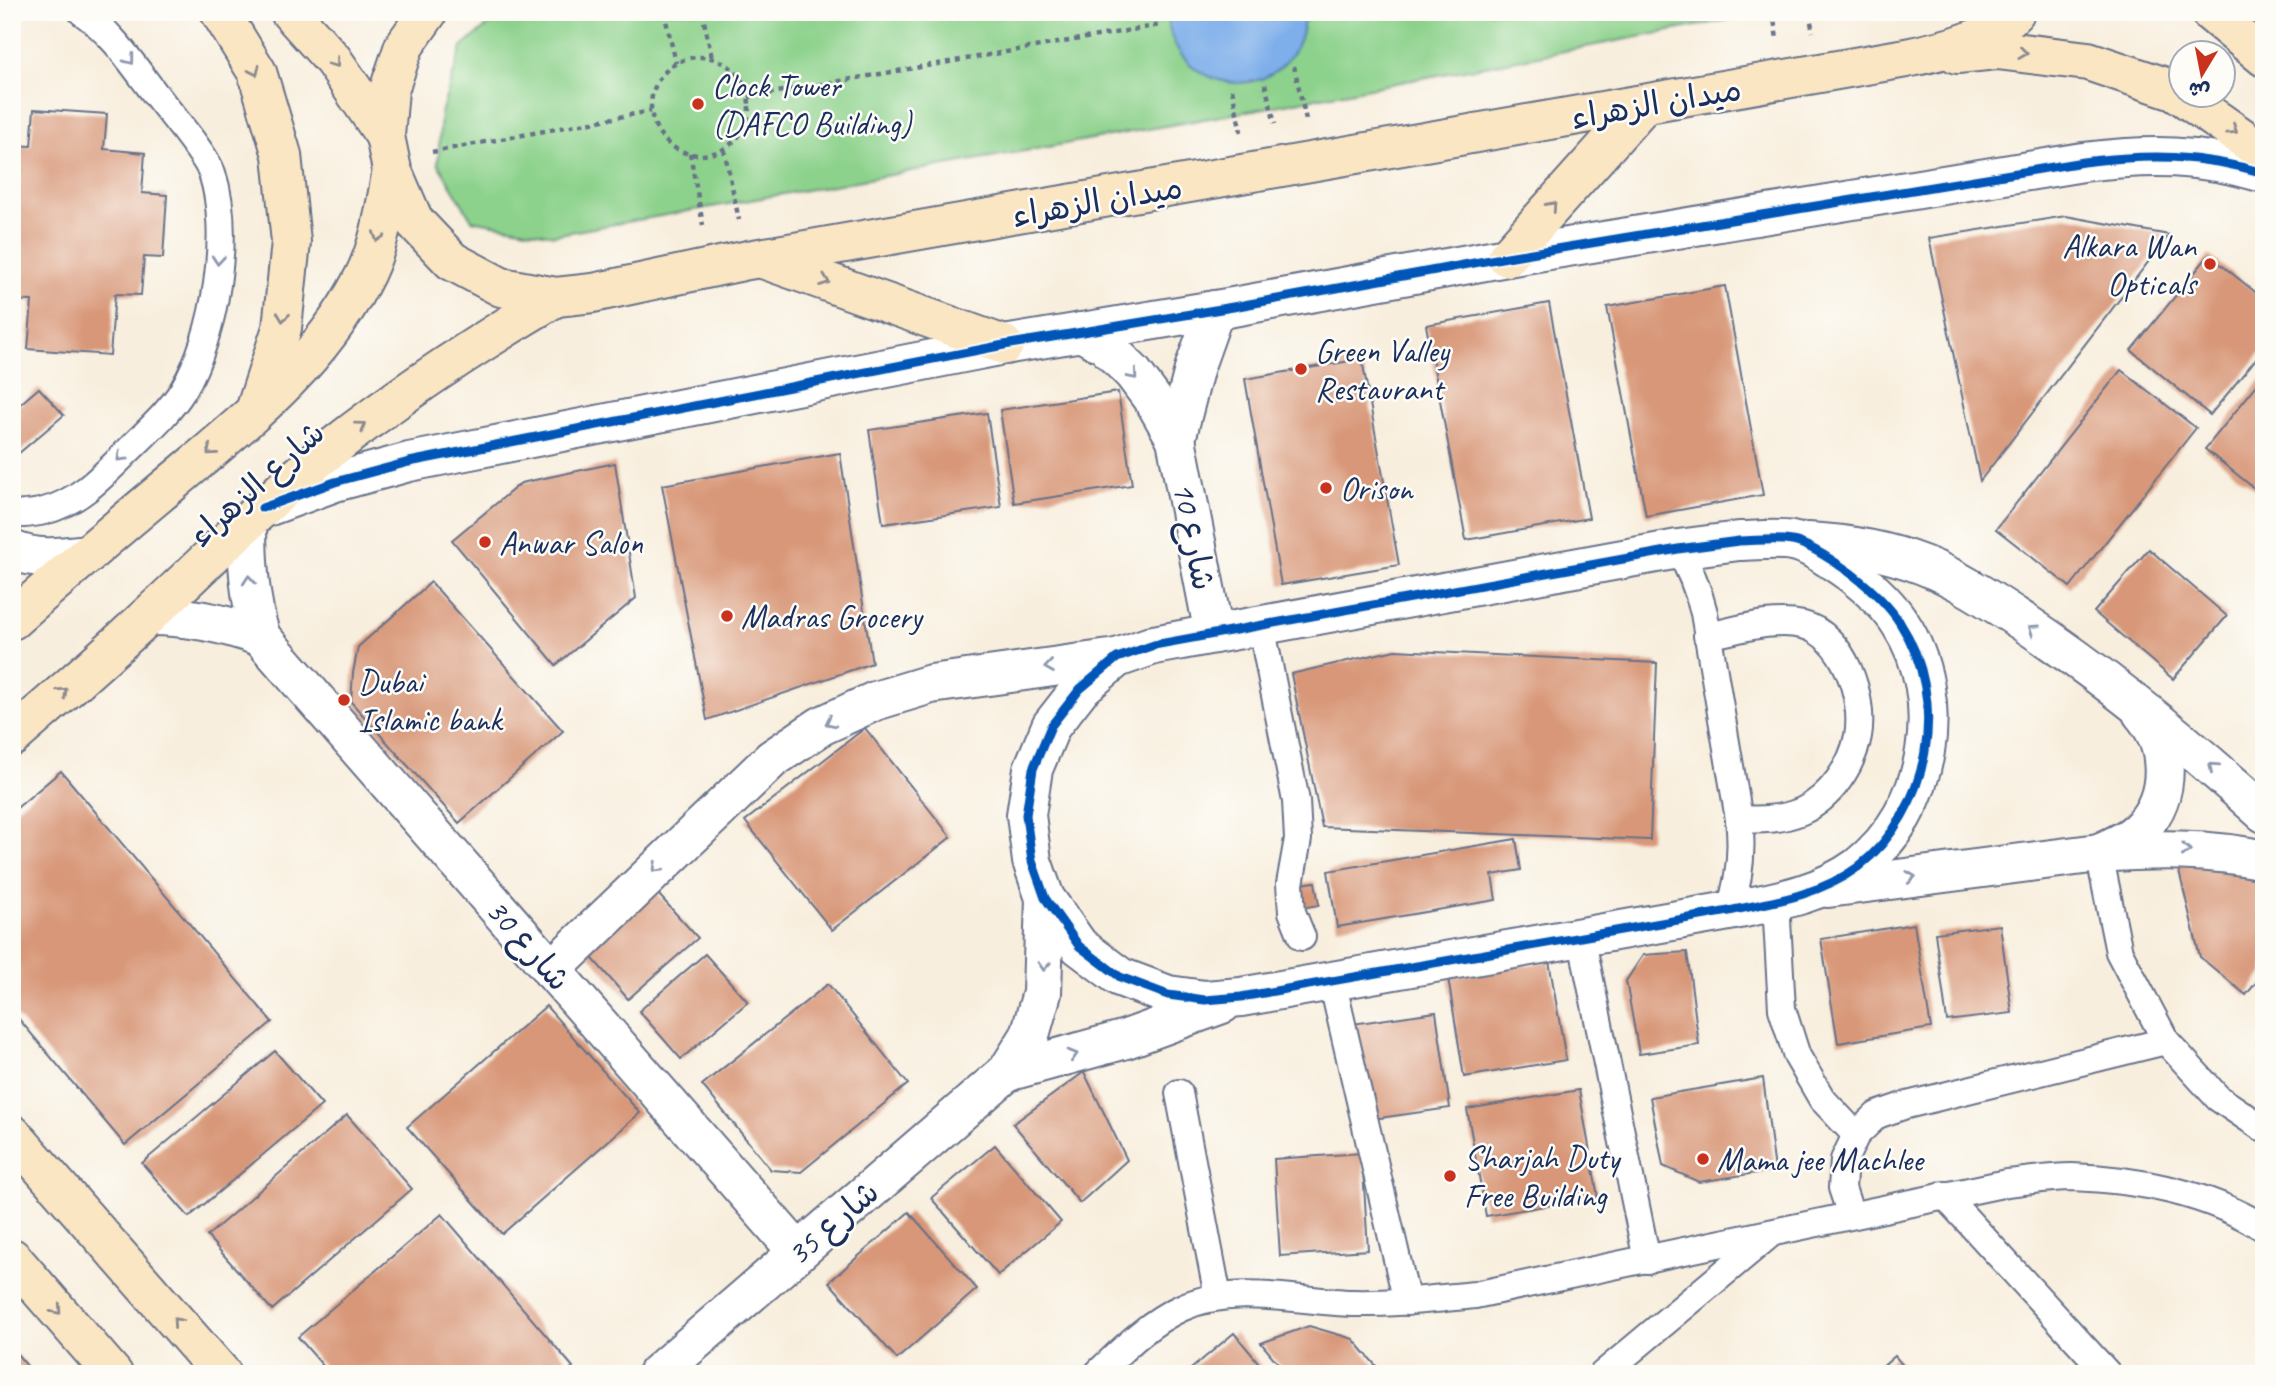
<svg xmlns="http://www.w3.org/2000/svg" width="2276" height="1386" font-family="Caveat,'Playpen Sans Arabic',sans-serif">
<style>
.green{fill:#8dd28c;stroke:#548075;stroke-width:2}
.water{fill:#7eafea;stroke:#4c6fa4;stroke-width:2}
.building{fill:#d89778}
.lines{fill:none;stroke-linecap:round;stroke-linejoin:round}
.lane-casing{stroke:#68728a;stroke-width:30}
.street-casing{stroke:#68728a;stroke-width:42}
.secondary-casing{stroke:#68728a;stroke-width:42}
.path{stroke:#68728a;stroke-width:4.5;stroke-dasharray:5 5;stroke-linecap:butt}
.lane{stroke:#fff;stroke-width:26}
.street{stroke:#fff;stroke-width:38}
.secondary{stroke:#fbe6c3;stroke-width:38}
.cycleway-casing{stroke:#fdfcf7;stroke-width:13}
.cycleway{stroke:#0057b8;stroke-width:9}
.oneway{stroke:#8b8a90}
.oneway2{stroke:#8d97ae}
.poi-dot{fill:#c8321e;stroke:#fdfcf7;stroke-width:2.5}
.labels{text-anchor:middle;stroke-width:5;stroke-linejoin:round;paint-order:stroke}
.poi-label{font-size:33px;fill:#1b2f5e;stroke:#fdfcf7;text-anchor:start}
.street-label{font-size:33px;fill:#1b2f5e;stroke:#fdfcf7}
</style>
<rect width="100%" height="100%" fill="#fdfcf7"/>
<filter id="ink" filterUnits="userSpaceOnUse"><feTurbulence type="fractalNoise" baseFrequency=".0143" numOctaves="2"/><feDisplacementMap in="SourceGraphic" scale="14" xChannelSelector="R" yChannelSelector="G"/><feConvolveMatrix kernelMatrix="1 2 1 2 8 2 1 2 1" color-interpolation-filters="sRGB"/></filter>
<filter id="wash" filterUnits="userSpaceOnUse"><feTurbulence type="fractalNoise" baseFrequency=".00686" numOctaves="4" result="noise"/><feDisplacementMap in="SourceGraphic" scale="28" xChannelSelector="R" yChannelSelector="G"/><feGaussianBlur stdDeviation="1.57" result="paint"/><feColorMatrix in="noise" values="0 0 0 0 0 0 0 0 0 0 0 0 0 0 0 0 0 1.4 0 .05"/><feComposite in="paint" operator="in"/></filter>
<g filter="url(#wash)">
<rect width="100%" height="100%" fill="#f8eedd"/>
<!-- green -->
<polygon class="green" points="504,12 1770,12 1238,113 554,235 472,220 438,164 441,113 462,47"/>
<!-- water -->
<path class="water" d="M 1168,12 L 1305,12 L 1305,13 C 1303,28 1301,41 1292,54 C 1254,110 1166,78 1168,12 Z"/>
<g id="blocks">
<!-- building -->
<g class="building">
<polygon points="34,109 107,114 104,149 145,153 142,193 167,195 163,258 144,257 141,295 115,294 110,355 28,349 32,301 12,300 12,145 31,146"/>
<polygon points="2066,216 2169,235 1980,481 1929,238"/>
<polygon points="2209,255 2264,299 2264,349 2210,415 2131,350"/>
<polygon points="1725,286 1763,495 1646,516 1607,307"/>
<polygon points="1549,303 1589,518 1466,540 1426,325"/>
<polygon points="1362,359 1399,565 1281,585 1245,379"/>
<polygon points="2121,370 2196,428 2070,587 1996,529"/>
<polygon points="2264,376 2264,496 2205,449"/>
<polygon points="39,388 64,415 12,459 12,411"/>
<polygon points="1118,392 1132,485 1014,503 1000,410"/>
<polygon points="987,413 1001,507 883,524 869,430"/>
<polygon points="840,453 872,663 707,720 662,485"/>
<polygon points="615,463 636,598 556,665 452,540 521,483"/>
<polygon points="2149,549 2227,616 2173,679 2094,612"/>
<polygon points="431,582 563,731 459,823 351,702 353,673 358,647"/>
<polygon points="1395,650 1657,663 1650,840 1322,827 1291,674"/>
<polygon points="865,728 951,837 832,930 745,821"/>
<polygon points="61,771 272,1022 125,1145 12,1011 12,812"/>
<polygon points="1516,839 1521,870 1492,875 1496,900 1337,927 1328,871"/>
<polygon points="2177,863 2249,869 2264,882 2264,973 2246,995 2200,957"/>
<polygon points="1315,882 1319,905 1300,908 1295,885"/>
<polygon points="649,884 698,938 628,999 580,944"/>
<polygon points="1914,924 1931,1028 1838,1043 1821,939"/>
<polygon points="2000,925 2012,1013 1947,1021 1935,933"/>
<polygon points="1687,952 1699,1045 1639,1054 1626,981 1643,955"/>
<polygon points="705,954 748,1002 681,1059 639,1011"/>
<polygon points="1549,961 1566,1060 1464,1077 1448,978"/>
<polygon points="828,984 908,1084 801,1172 771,1170 702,1085"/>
<polygon points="546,1006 640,1113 502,1234 407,1127"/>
<polygon points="1436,1012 1450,1108 1365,1120 1352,1024"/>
<polygon points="275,1051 322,1105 189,1217 142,1163"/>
<polygon points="1084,1072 1127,1160 1080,1203 1013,1124"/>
<polygon points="1763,1078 1775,1170 1699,1182 1663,1166 1650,1097"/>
<polygon points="1579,1090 1598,1197 1486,1216 1467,1109"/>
<polygon points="347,1115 412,1189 272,1310 207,1236"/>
<polygon points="995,1145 1061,1222 998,1275 931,1198"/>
<polygon points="1362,1153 1368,1250 1280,1256 1274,1159"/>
<polygon points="909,1212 977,1289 897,1359 829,1282"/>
<polygon points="442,1214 573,1367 565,1374 330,1374 298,1337"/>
<polygon points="1309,1326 1353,1339 1383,1374 1287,1374 1261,1343"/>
<polygon points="1234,1333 1268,1374 1185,1374"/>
<polygon points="12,1348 34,1374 12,1374"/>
<polygon points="1895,1356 1910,1374 1874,1374"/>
</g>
</g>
</g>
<g filter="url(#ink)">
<use href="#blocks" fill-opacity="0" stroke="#68728a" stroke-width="2"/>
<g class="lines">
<!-- lane casing -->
<g class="lane-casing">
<g id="lane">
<path d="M 12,515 C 23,514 34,514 44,511 C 81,502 107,471 133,446 C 150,429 170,411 183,390 C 215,337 232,233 212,173 C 204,152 168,111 153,91 C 131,62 112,33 82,12"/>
<path d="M 1678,549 C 1691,570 1698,589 1704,613 L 1739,819 C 1743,852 1740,880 1729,911"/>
<polyline points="1261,625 1296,801 1298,839 1290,884 1292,912 1302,937"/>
<path d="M 1707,636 C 1738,630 1772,618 1803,625 C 1844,635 1865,698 1858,736 C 1852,767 1830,798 1802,811 C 1781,820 1760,820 1739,819"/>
<polyline points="2099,853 2119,952 2166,1041 2218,1098 2264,1129"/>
<polyline points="1776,902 1782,1009 1797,1056 1822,1099 1856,1135"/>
<polyline points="1581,936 1647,1260"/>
<polyline points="1332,981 1407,1302"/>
<polyline points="1179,1093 1218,1297"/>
<polyline points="1944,1195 2108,1374"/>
<polyline points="1851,1215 1842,1188 1844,1160 1856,1135 1877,1115 1903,1106 2166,1041"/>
<path d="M 1097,1374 C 1123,1349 1148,1323 1181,1308 C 1234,1284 1297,1301 1352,1303 C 1393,1304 1434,1299 1475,1295 L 2007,1183 C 2028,1181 2051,1177 2072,1177 C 2137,1179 2208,1193 2264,1228"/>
<polyline points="1603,1374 1768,1236"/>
</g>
</g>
<!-- street casing -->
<g class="street-casing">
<g id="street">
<polyline points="1081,332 1105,345 1133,373 1156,404 1176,439 1214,634"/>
<polyline points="1176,439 1195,366 1215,310"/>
<path d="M 264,508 L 335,482 L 409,462 L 1004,345 L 1233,307 L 1507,257 L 2083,162 C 2150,154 2199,154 2264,173"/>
<path d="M 247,523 C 247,562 249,599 261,637 L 797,1251"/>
<path d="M 1739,541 C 1756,541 1775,538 1792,541 C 1808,543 1838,564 1852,574 C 1870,588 1888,604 1900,623 C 1950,700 1930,811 1858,867 C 1820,895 1773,902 1729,911 L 1241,997 L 1205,1000 L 1168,995 L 1120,977 L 1079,946 L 1045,898 L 1032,861 L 1026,815 L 1033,769 L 1051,726 L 1080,689 L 1117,658 L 1154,645 L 1678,549 Z"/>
<path d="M 1808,542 C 1847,544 1887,551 1923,565 C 1959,579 1993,602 2025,623 C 2110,680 2189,745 2264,813"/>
<path d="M 12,550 C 37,561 62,557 88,554"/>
<path d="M 149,616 C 188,616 224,623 261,637"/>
<path d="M 2101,852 C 2115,846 2131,839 2142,827 C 2172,795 2170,745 2142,713"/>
<path d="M 1828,888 L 2099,853 C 2154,849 2209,848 2264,860"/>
<polyline points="551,970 772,759 821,726 875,701 931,684 1117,658"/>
<polyline points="1007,1072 1126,1039 1222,1004"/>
<polyline points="657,1374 1007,1072 1030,1035 1042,993 1045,898"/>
</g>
</g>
<!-- secondary casing -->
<g class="secondary-casing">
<g id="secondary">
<polyline points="220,12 257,72 282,155 291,242 282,328 255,411"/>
<polyline points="290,12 333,60 385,136"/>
<path d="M 428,12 L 404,46 L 389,90 L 385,136 L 392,170 L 414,221 L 452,261 L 501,287 L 556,297 L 593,293 L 748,260 L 1906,58 C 1944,50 1987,42 2015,12"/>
<polyline points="2210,12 2264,57"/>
<polyline points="1957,54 1997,50 2088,61 2174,90 2264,153"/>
<polyline points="1507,257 1644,104"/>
<polyline points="763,259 1004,345"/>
<path d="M 12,620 C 65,573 119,527 173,482 C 244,422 317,366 361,282 C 380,248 385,208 392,170"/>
<path d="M 12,737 C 59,696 106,656 151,613 C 211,558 268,499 332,448 C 403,392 478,343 556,297"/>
<polyline points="12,1134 222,1374"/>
<polyline points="12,1258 113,1374"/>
</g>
</g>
<!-- path -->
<g class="path">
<polyline points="664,12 676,63"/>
<polyline points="702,12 712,58"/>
<polyline points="1773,12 1777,39"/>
<polyline points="1809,12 1813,32"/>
<circle cx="700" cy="106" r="49"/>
<polyline points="1294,66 1306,120"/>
<polyline points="1265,84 1275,124"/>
<polyline points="1232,89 1241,132"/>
<polyline points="749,97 1160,25"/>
<polyline points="724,149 739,220"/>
<polyline points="432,152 651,111"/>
<polyline points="690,153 703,225"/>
</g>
<!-- lane -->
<use href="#lane" class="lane"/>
<!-- street -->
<use href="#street" class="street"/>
<!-- secondary -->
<use href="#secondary" class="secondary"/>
<!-- cycleway casing -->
<g class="cycleway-casing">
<g id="cycleway">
<path d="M 262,508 L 335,482 L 409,462 L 1004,345 L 1233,307 L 1507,257 L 2083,162 C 2150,154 2199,154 2264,173"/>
<path d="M 1739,541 C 1756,541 1775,538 1792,541 C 1808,543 1838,564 1852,574 C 1870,588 1888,604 1900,623 C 1950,700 1930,811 1858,867 C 1820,895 1773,902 1729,911 L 1241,997 L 1205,1000 L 1168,995 L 1120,977 L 1079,946 L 1045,898 L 1032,861 L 1026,815 L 1033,769 L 1051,726 L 1080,689 L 1117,658 L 1154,645 L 1678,549 Z"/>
</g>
</g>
<!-- cycleway -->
<use href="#cycleway" class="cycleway"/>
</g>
<!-- one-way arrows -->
<defs><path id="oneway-chevron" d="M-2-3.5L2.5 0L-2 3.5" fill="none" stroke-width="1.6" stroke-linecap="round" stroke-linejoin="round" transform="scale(1.75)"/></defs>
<g class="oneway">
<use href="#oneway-chevron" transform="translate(2023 53) rotate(7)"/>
<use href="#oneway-chevron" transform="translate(335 63) rotate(52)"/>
<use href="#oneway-chevron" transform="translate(255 71) rotate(65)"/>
<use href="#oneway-chevron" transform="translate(2233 130) rotate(34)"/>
<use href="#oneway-chevron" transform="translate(1552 206) rotate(-48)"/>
<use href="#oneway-chevron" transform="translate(378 237) rotate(109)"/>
<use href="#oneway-chevron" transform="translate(825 281) rotate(20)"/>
<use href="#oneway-chevron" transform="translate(283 317) rotate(97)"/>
<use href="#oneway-chevron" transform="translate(361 426) rotate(-37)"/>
<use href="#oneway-chevron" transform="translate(211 451) rotate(140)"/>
<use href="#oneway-chevron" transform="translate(63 692) rotate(-42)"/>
<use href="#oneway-chevron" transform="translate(57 1310) rotate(49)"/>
<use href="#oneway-chevron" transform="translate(177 1322) rotate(-131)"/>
</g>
<g class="oneway2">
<use href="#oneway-chevron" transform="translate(130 60) rotate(53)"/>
<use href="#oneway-chevron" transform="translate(218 260) rotate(95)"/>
<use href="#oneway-chevron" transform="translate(1133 375) rotate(49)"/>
<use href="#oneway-chevron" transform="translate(121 457) rotate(136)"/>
<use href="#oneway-chevron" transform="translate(249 580) rotate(-95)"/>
<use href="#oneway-chevron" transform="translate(2033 629) rotate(-146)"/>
<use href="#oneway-chevron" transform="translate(1049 667) rotate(172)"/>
<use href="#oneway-chevron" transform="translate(830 722) rotate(154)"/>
<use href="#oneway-chevron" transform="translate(2213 767) rotate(-138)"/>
<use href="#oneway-chevron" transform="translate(2186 850) rotate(2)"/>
<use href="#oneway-chevron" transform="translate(657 868) rotate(136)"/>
<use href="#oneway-chevron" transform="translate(1911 877) rotate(-7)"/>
<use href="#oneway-chevron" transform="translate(1044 966) rotate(93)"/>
<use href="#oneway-chevron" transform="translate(1073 1055) rotate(-16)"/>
</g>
</g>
<!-- markers -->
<g class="poi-dot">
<circle cx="698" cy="104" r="7"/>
<circle cx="2210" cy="264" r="7"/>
<circle cx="1301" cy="369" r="7"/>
<circle cx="1326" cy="488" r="7"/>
<circle cx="485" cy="542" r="7"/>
<circle cx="727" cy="616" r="7"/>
<circle cx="344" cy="700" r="7"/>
<circle cx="1703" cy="1159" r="7"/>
<circle cx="1450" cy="1176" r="7"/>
</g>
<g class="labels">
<!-- poi labels -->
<g class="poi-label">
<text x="712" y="97">Clock Tower<tspan x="712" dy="38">(DAFCO Building)</tspan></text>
<text x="2196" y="257" text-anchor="end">Alkara Wan<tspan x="2196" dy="38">Opticals</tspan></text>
<text x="1315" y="362">Green Valley<tspan x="1315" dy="38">Restaurant</tspan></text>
<text x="1340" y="500">Orison</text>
<text x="499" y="554">Anwar Salon</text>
<text x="741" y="628">Madras Grocery</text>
<text x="358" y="693">Dubai<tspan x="358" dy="38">Islamic bank</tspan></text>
<text x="1464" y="1169">Sharjah Duty<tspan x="1464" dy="38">Free Building</tspan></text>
<text x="1717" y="1171">Mama jee Machlee</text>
</g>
<!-- street labels -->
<g class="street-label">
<text transform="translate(1656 102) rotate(-10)" y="12">ميدان الزهراء</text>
<text transform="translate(1097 200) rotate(-10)" y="12">ميدان الزهراء</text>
<text transform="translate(256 483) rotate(-42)" y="12">شارع الزهراء</text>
<text transform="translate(1195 536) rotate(79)" y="12">شارع 10</text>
<text transform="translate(529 944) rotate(49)" y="12">شارع 30</text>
<text transform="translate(832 1222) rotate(-41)" y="12">شارع 35</text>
</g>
</g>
<!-- margin -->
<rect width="2276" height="1386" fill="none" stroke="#fdfcf7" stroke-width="42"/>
<!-- north arrow -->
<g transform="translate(2202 74) rotate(190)"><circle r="33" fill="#fdfcf7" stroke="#a3aaba" stroke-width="2"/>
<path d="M0-5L12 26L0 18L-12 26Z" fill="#c8321e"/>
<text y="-10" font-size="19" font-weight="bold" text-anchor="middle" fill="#1b2f5e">ش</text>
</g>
</svg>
